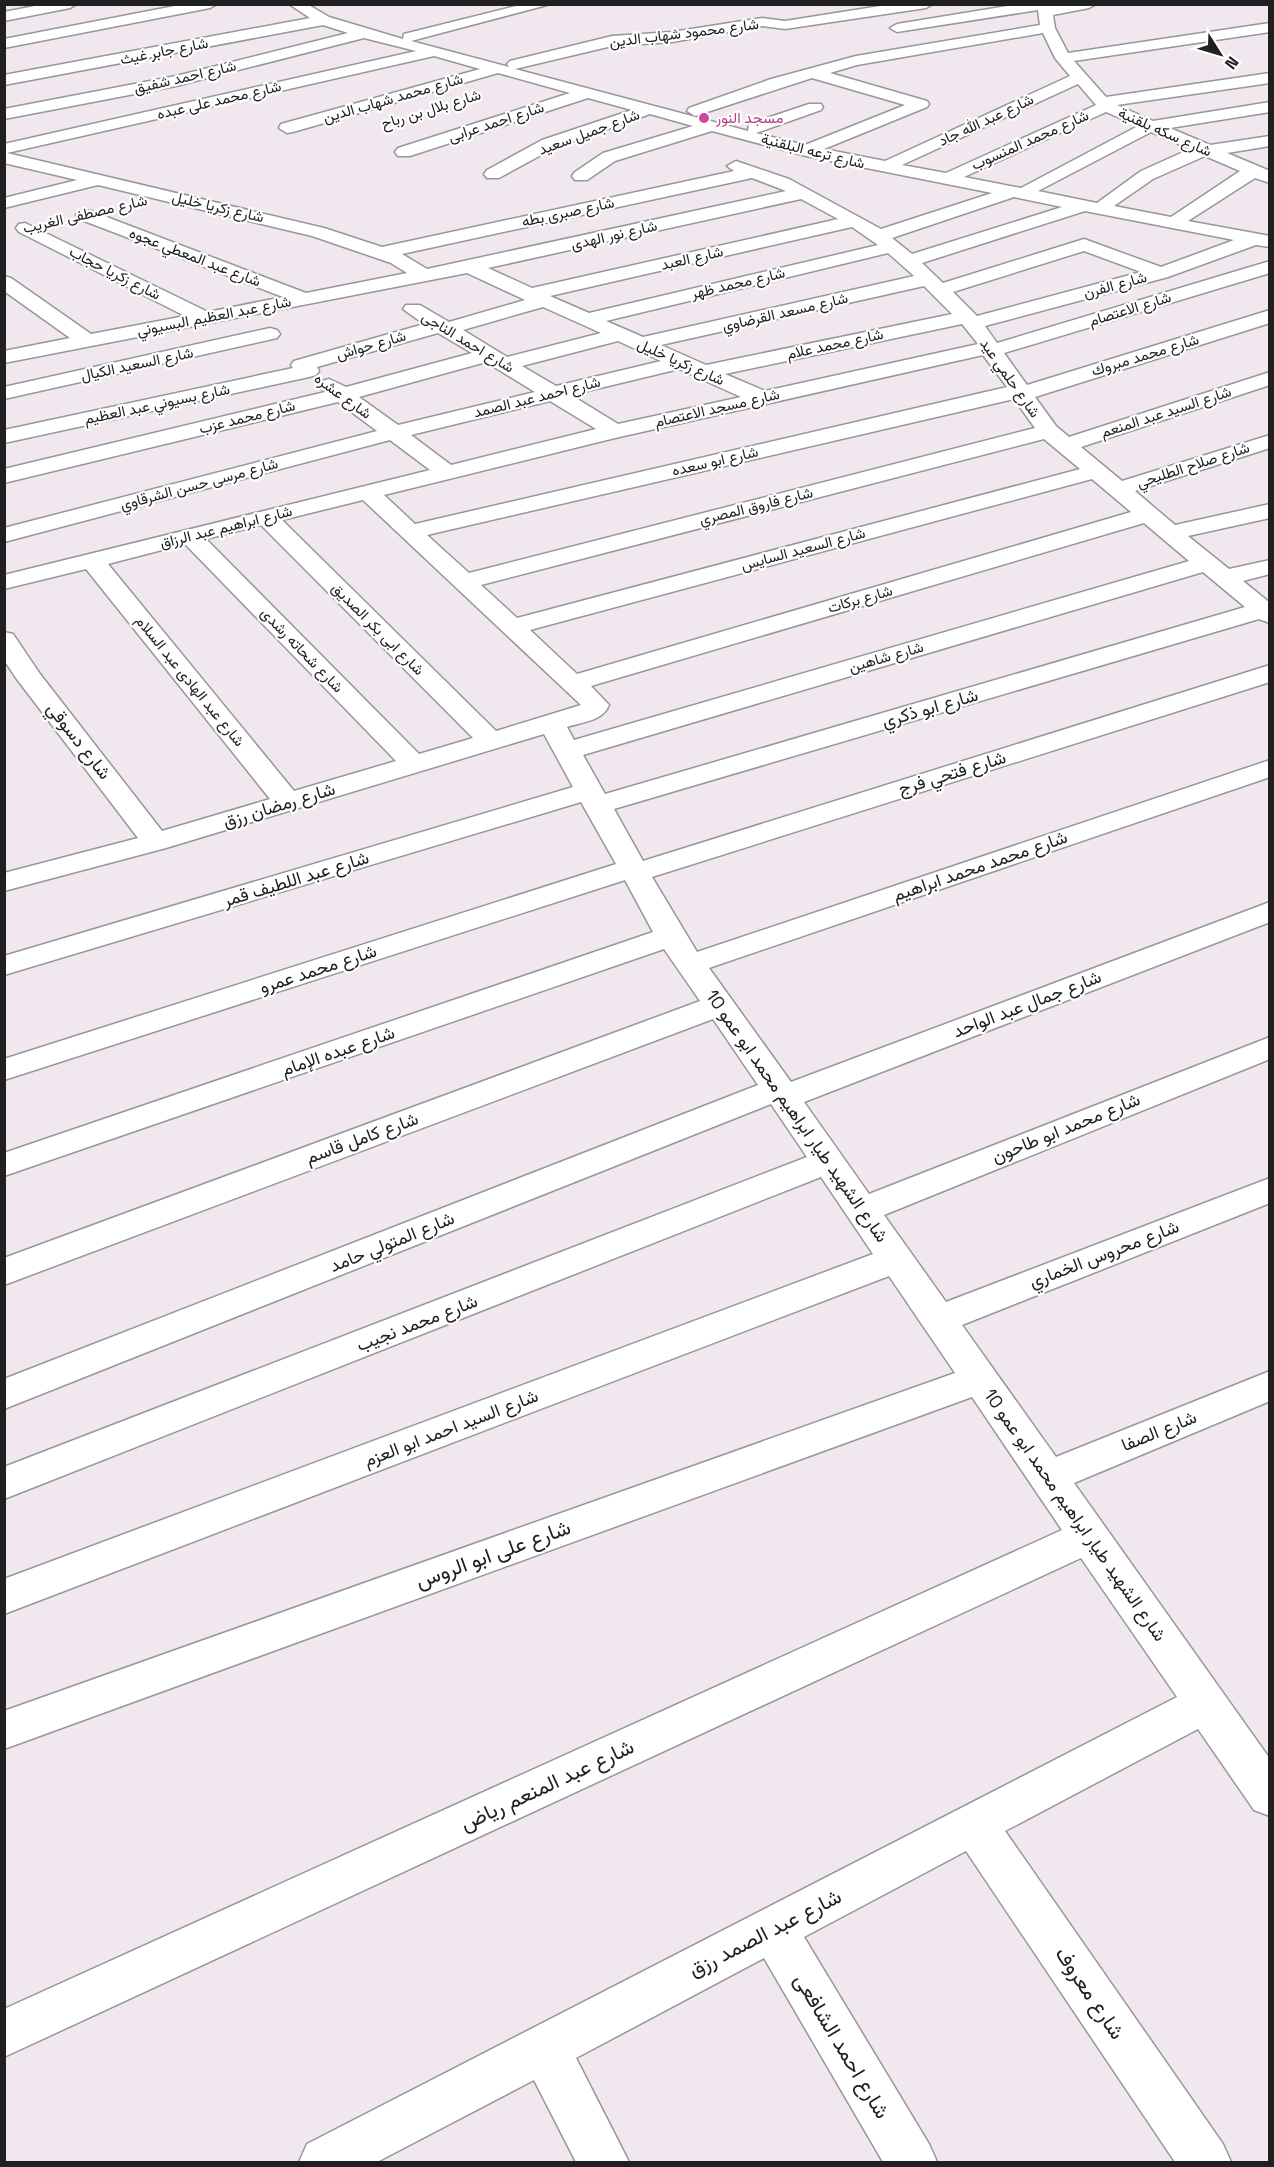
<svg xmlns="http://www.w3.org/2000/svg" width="1274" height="2167" font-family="'Space Grotesk',Vazirmatn,sans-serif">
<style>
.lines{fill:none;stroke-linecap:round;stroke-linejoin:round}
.minor-casing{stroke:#979797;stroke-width:3}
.minor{fill:#fff;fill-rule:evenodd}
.hotel-dot{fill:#d1479c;stroke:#fff;stroke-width:2}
.labels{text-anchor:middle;stroke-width:4.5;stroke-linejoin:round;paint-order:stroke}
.far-street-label{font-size:15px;fill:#202020;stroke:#fff}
.far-hotel-label{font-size:15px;fill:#b23c85;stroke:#fff;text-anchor:start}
.street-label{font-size:18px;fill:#202020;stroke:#fff}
.near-street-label{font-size:21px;fill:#202020;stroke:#fff}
</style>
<rect width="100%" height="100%" fill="#f0e7ef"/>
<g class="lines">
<!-- minor casing -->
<g class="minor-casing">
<g id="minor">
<polygon points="45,4 77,4 70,8 4,21 4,12"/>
<polygon points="185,4 217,4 210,8 4,48 4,39"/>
<path d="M 289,4 L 307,4 L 329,17 L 403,39 L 404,34 L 524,4 L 551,4 L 411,41 L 509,67 L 507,64 L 510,61 L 612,36 L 672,32 L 762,18 L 785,21 L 893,4 L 933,4 L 926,8 L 785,29 L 762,26 L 672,42 L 612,46 L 515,69 L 748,131 L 749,124 L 809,104 L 821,104 L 823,107 L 821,110 L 756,133 L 805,145 L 905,105 L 812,78 L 701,114 L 695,116 L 687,111 L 689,108 L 771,79 L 856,56 L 1040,25 L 1038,10 L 897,32 L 890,28 L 897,24 L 1019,4 L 1096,4 L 1089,8 L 1053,15 L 1055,28 L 1068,53 L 1270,23 L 1270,32 L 1074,61 L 1106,97 L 1270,73 L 1270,83 L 1117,105 L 1153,121 L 1270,102 L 1270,112 L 1170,128 L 1210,145 L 1270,136 L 1270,146 L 1227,153 L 1270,171 L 1270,183 L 1255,178 L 1188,221 L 1270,236 L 1270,247 L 1256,245 L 1168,277 L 985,326 L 997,343 L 1270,261 L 1270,273 L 1004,353 L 1027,385 L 1270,310 L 1270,323 L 1035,397 L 1056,426 L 1069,437 L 1270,372 L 1270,385 L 1081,447 L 1122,481 L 1270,435 L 1270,448 L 1135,491 L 1175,525 L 1270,504 L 1270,518 L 1188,536 L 1229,569 L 1270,560 L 1270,574 L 1243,581 L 1270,603 L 1270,623 L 1259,619 L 614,809 L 643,861 L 1270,665 L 1270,682 L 652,877 L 697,952 L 1270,760 L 1270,777 L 709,968 L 791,1082 L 1270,902 L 1270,922 L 804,1102 L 869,1194 L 1270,1037 L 1270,1059 L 884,1215 L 946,1302 L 1270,1178 L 1270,1203 L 962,1325 L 1056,1457 L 1270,1371 L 1270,1401 L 1074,1483 L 1270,1759 L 1270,1816 L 1254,1810 L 1198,1729 L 1005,1831 L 1223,2144 L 1231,2162 L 1175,2162 L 966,1851 L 804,1937 L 929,2144 L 937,2162 L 883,2162 L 764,1958 L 576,2058 L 629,2162 L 576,2162 L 534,2080 L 377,2162 L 299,2162 L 307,2144 L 1177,1697 L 1081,1558 L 4,2057 L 4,2009 L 1062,1530 L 972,1397 L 4,1749 L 4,1711 L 955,1373 L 889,1276 L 4,1614 L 4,1579 L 873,1254 L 821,1177 L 4,1499 L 4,1467 L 807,1157 L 771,1104 L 4,1409 L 4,1379 L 758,1085 L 713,1019 L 4,1285 L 4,1258 L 700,1001 L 664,949 L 4,1176 L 4,1153 L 653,932 L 625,880 L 4,1080 L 4,1059 L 616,864 L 581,802 L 4,975 L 4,956 L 573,787 L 544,734 L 166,848 L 4,891 L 4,873 L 138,838 L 16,678 L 4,660 L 4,632 L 13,634 L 40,674 L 162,831 L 270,799 L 86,569 L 4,589 L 4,575 L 430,470 L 390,440 L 4,542 L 4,528 L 377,431 L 338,402 L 4,483 L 4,469 L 325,392 L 318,385 L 322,381 L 329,379 L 346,387 L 472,353 L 438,333 L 317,367 L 319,371 L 316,375 L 309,377 L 4,443 L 4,430 L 293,368 L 291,365 L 294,361 L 424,324 L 403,309 L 406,305 L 420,305 L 449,322 L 525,300 L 467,273 L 4,363 L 4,351 L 70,338 L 4,291 L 4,276 L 11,278 L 91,334 L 185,316 L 19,232 L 16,228 L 19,224 L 25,223 L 208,312 L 283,297 L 79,219 L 76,215 L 79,211 L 91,211 L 306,293 L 407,273 L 391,263 L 312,236 L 98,185 L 4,208 L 4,198 L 77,180 L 4,163 L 4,144 L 416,51 L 364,38 L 176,86 L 4,119 L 4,109 L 176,76 L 348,33 L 323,25 L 4,85 L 4,75 L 310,18 ZM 1043,33 L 1055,58 L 1070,76 L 885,161 L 824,149 L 927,107 L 929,104 L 927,101 L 830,73 L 857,65 ZM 434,56 L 480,69 L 281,124 L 279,128 L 287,133 L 293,132 L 498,73 L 570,93 L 398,148 L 395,152 L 398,156 L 410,156 L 588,98 L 632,110 L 542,140 L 487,170 L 484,174 L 487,178 L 499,178 L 554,148 L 650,114 L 693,126 L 603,153 L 575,172 L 572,176 L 575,180 L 587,180 L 615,161 L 712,131 L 806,156 L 992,193 L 881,229 L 789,179 L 736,161 L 727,166 L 734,171 L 382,247 L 324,228 L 7,153 ZM 1078,84 L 1096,105 L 946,173 L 902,165 ZM 1106,112 L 1138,126 L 1021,188 L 964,177 ZM 1151,132 L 1190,149 L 1141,171 L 1097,203 L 1038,191 ZM 1205,156 L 1240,171 L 1171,217 L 1114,206 L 1153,179 ZM 752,178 L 786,191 L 427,269 L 402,254 ZM 1014,197 L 1062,207 L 912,254 L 892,238 ZM 801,199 L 838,219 L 532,288 L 488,268 ZM 1085,211 L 1234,240 L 1161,267 L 1084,239 L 943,283 L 922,263 ZM 852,227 L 878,245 L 589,313 L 550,296 ZM 1084,251 L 1141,272 L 977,316 L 953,292 ZM 888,253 L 914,276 L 643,337 L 606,321 ZM 924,286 L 952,314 L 706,365 L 661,345 ZM 543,307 L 601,333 L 507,357 L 463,330 ZM 962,324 L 978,344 L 765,391 L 725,374 ZM 618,341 L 661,361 L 556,386 L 522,366 ZM 983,355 L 1007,387 L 415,524 L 384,495 L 615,438 ZM 486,362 L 535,392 L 398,425 L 359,397 ZM 679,369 L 741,397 L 618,424 L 571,395 ZM 1014,399 L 1035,428 L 469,573 L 427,535 ZM 550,401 L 596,429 L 451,465 L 411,435 ZM 1044,439 L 1080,469 L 517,618 L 481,585 ZM 1092,479 L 1131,512 L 577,674 L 530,630 ZM 363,500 L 581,705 L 496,731 L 282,520 ZM 1144,523 L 1189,561 L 574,740 L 567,727 C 582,722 603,721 609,705 L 591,686 ZM 261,525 L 473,738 L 419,754 L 206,539 ZM 185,544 L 396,761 L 294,791 L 108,564 ZM 1203,572 L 1245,607 L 605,794 L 583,755 Z"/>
<polygon points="270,328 277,330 280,334 277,338 4,399 4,387"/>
</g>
</g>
<!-- minor -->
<use href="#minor" class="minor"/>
</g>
<!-- markers -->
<circle class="hotel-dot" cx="704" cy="118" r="6"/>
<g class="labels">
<!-- far-street labels -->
<g class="far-street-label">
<text transform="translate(684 33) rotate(-7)" y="5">شارع محمود شهاب الدين</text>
<text transform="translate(164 51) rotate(-11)" y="5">شارع جابر غيث</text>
<text transform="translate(185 77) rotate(-13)" y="5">شارع احمد شفيق</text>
<text transform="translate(393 98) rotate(-16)" y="5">شارع محمد شهاب الدين</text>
<text transform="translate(219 100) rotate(-13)" y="5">شارع محمد على عبده</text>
<text transform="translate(431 109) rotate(-17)" y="5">شارع بلال بن رباح</text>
<text transform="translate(986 120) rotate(-25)" y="5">شارع عبد الله جاد</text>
<text transform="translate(496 122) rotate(-18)" y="5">شارع احمد عرابى</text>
<text transform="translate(589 132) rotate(-20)" y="5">شارع جميل سعيد</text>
<text transform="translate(1165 132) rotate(24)" y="5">شارع سكه بلقنية</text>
<text transform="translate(1030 140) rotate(-24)" y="5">شارع محمد المنسوب</text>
<text transform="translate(813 151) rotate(14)" y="5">شارع ترعه البلقنية</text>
<text transform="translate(218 207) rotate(13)" y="5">شارع زكريا خليل</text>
<text transform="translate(568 212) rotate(-12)" y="5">شارع صبرى بطه</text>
<text transform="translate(85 214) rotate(-13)" y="5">شارع مصطفى الغريب</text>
<text transform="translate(614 235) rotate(-13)" y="5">شارع نور الهدى</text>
<text transform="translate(195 257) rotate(21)" y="5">شارع عبد المعطي عجوه</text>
<text transform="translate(692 258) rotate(-13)" y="5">شارع العبد</text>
<text transform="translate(115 273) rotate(27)" y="5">شارع زكريا حجاب</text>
<text transform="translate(738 283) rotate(-13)" y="5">شارع محمد ظهر</text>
<text transform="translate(1115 285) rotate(-15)" y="5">شارع الفرن</text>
<text transform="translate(1130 309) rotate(-17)" y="5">شارع الاعتصام</text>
<text transform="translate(785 312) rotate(-13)" y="5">شارع مسعد القرضاوي</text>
<text transform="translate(214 316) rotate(-11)" y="5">شارع عبد العظيم البسيوني</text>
<text transform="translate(468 342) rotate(31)" y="5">شارع احمد الناجى</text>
<text transform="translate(835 344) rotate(-12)" y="5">شارع محمد علام</text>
<text transform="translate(371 345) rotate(-16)" y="5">شارع حواش</text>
<text transform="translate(1145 355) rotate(-17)" y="5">شارع محمد مبروك</text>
<text transform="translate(681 362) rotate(24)" y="5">شارع زكريا خليل</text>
<text transform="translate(137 364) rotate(-12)" y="5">شارع السعيد الكيال</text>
<text transform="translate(1010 378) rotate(55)" y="5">شارع حلمي عيد</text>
<text transform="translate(343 396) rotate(36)" y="5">شارع عشره</text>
<text transform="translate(537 397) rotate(-14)" y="5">شارع احمد عبد الصمد</text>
<text transform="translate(157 404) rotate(-12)" y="5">شارع بسيوني عبد العظيم</text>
<text transform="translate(717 408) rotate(-13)" y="5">شارع مسجد الاعتصام</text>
<text transform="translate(1166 412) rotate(-18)" y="5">شارع السيد عبد المنعم</text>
<text transform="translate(247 417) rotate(-14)" y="5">شارع محمد عزب</text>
<text transform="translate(715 461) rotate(-13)" y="5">شارع ابو سعده</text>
<text transform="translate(1193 465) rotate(-18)" y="5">شارع صلاح الطليحي</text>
<text transform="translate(199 484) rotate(-15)" y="5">شارع مرسى حسن الشرقاوي</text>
<text transform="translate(756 506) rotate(-14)" y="5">شارع فاروق المصري</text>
<text transform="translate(226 527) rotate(-14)" y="5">شارع ابراهيم عبد الرزاق</text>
<text transform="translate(803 549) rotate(-15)" y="5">شارع السعيد السايس</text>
<text transform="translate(860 599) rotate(-16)" y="5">شارع بركات</text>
<text transform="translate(378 629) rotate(45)" y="5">شارع ابى بكر الصديق</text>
<text transform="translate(302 650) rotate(46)" y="5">شارع شحاته رشدى</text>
<text transform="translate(886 657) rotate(-16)" y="5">شارع شاهين</text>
<text transform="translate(190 681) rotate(51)" y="5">شارع عبد الهادى عبد السلام</text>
</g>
<!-- far-hotel labels -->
<g class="far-hotel-label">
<text x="716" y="123">مسجد النور</text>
</g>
<!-- street labels -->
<g class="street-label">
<text transform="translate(930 708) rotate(-16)" y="6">شارع ابو ذكري</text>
<text transform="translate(79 741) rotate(52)" y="6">شارع دسوقي</text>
<text transform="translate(952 773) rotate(-17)" y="6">شارع فتحي فرج</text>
<text transform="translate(279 805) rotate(-17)" y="6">شارع رمضان رزق</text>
<text transform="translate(980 866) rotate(-19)" y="6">شارع محمد محمد ابراهيم</text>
<text transform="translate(296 879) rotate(-17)" y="6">شارع عبد اللطيف قمر</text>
<text transform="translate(318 969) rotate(-18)" y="6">شارع محمد عمرو</text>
<text transform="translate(1027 1004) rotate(-21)" y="6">شارع جمال عبد الواحد</text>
<text transform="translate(338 1051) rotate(-19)" y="6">شارع عبده الإمام</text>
<text transform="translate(797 1116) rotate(55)" y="6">شارع الشهيد طيار ابراهيم محمد ابو عمو 10</text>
<text transform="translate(1066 1128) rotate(-22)" y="6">شارع محمد ابو طاحون</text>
<text transform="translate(362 1138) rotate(-20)" y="6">شارع كامل قاسم</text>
<text transform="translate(392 1242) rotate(-22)" y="6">شارع المتولي حامد</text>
<text transform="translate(1104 1254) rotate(-21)" y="6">شارع محروس الخماري</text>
<text transform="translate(417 1323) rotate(-21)" y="6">شارع محمد نجيب</text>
<text transform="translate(451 1428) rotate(-21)" y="6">شارع السيد احمد ابو العزم</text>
<text transform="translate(1159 1431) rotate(-22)" y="6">شارع الصفا</text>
<text transform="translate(1075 1515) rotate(55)" y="6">شارع الشهيد طيار ابراهيم محمد ابو عمو 10</text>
</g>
<!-- near-street labels -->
<g class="near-street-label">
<text transform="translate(493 1554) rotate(-20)" y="7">شارع على ابو الروس</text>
<text transform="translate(547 1785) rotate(-25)" y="7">شارع عبد المنعم رياض</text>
<text transform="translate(765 1933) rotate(-27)" y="7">شارع عبد الصمد رزق</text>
<text transform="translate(1090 1993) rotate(56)" y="7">شارع معروف</text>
<text transform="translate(842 2046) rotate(59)" y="7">شارع احمد الشافعى</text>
</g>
</g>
<!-- border -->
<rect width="1274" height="2167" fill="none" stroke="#202020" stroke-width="12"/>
<!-- north arrow -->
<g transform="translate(1220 54) rotate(127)" stroke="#ffffff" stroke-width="4.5" paint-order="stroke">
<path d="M0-4.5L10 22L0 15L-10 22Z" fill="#202020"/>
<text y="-9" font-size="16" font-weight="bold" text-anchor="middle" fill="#202020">N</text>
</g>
</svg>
